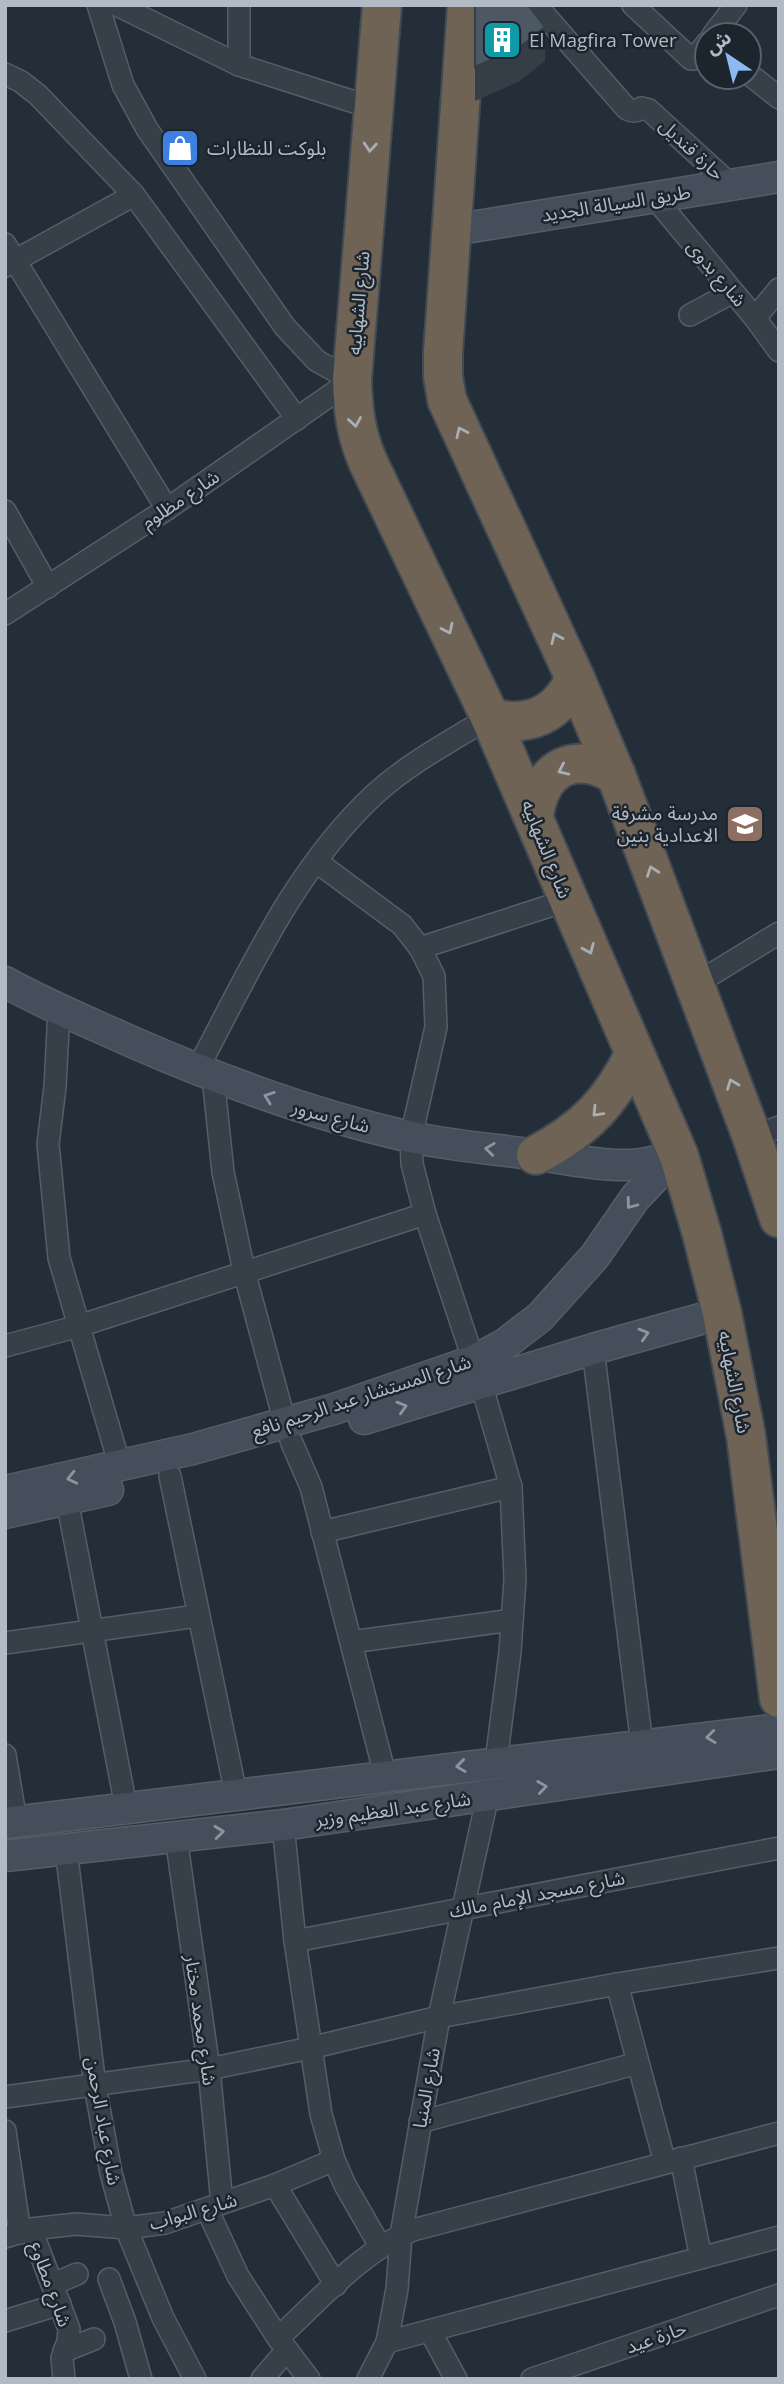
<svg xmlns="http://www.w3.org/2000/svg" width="784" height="2384" font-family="'Open Sans','Noto Sans Arabic',sans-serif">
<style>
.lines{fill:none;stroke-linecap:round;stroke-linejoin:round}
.street-casing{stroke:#555e67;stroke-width:24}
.secondary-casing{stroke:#555e67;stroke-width:33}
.highway-casing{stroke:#424b54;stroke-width:42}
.street{stroke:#374049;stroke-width:21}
.secondary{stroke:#454f5c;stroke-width:30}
.highway{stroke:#6f6355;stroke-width:38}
.shaded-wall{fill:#353e46}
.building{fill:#4c5864;stroke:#353e46;stroke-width:2}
.oneway{stroke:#a8aeb4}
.oneway2{stroke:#8c95a0}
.labels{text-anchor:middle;stroke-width:5;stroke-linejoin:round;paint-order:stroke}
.poi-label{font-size:19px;fill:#b2bbc5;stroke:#1c252e;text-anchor:start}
.street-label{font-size:19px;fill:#b2bbc5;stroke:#1c252e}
</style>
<rect width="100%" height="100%" fill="#242e39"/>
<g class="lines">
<!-- street casing -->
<g class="street-casing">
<g id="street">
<polyline points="117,5 239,65 373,108"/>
<polyline points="239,5 239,65"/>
<path d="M 536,5 L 627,109 C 633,112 636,112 641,108 L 649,110 L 731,185"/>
<polyline points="633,5 691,59 694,59 707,43"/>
<polyline points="713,35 736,5"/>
<polyline points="5,74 20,81 38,95 134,195 297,419"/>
<polyline points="749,74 779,98"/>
<polyline points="654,197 755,318 779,351"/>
<polyline points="5,244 167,509"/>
<polyline points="5,266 134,195"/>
<polyline points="690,315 733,292"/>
<polyline points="755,318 779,289"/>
<polyline points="5,511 48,587"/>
<polyline points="5,614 167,509 352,380 317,361 285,327 147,129 123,85 98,5"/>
<polyline points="317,862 402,925 420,948 434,976 436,1027 411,1137 412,1164 425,1214 481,1383 511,1487 515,1579 510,1652 496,1762"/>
<polyline points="420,948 568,900"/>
<polyline points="694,985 779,933"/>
<polyline points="59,1010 55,1087 48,1144 59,1258 120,1466"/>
<path d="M 197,1070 C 248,974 294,869 375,794 C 409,763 451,741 490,717"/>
<polyline points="213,1077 223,1172 244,1271 285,1423"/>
<polyline points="752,1137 779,1127"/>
<polyline points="5,1346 79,1326 425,1214"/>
<polyline points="593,1349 642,1745"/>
<polyline points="291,1441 311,1487 385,1775"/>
<polyline points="170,1476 236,1794"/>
<polyline points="67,1500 126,1807"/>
<polyline points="322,1532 511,1487"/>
<polyline points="351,1642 512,1620"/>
<polyline points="5,1643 197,1616"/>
<polyline points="5,1755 16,1821"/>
<polyline points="283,1825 295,1941 321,2114 334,2160 345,2185 380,2246"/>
<polyline points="176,1837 209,2069 222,2203"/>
<polyline points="66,1849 95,2086 111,2173 126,2228 163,2318 195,2379"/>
<polyline points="295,1941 779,1848"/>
<polyline points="617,1984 665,2163"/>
<polyline points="5,2097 209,2069 310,2048 439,2017 617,1984 779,1958"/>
<polyline points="420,2122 638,2063"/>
<polyline points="5,2131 20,2233"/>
<polyline points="681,2158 701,2258"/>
<polyline points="275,2185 336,2285"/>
<polyline points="207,2209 238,2276 278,2338 309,2379"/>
<polyline points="31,2229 69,2329 68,2341 62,2358 64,2379"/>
<polyline points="5,2237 31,2229 76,2224 126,2228 165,2223 275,2185 334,2160"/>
<polyline points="109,2279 125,2322 141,2379"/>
<polyline points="53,2284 77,2274"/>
<polyline points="5,2321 60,2304"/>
<polyline points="430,2331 456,2379"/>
<path d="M 278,2338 C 320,2300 360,2252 413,2230 L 779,2133"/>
<polyline points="387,2342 779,2237"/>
<polyline points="64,2351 94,2339"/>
<polyline points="262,2379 287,2350"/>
<polyline points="368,2379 387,2342 397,2289 401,2235 439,2017 488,1795"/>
<polyline points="532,2379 779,2295"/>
</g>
</g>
<!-- secondary casing -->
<g class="secondary-casing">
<g id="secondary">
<polyline points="453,230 779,177"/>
<path d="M 5,982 C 46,1005 88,1022 130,1041 C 221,1081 313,1115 411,1137 C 452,1146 495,1149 537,1155 C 566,1158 596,1166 626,1165 C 644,1165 661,1160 678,1156"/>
<polyline points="364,1419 593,1349 722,1313"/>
<polyline points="5,1491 193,1449 334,1409 473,1361 505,1344 540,1317 595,1256 635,1198 656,1176 679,1156"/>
<polyline points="5,1513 108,1490"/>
<polyline points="5,1823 779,1729"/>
<polyline points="5,1856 283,1825 779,1753"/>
</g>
</g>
<!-- highway casing -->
<g class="highway-casing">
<g id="highway">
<path d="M 382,5 L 352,380 C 353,411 356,434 368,462 L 490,717 L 679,1156 L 702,1234 L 722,1313 L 746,1436 L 779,1698"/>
<polyline points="467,5 443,353 443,376 447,400 575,678 616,775 752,1137 779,1218"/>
<path d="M 490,717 C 528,729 559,714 575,678"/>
<path d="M 534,815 C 541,767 575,750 616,775"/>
<path d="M 536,1155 C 585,1129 610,1103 634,1055"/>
</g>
</g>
<!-- street -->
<use href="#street" class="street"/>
<!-- secondary -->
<use href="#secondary" class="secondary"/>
<!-- highway -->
<use href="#highway" class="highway"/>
</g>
<!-- shaded-wall -->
<polygon class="shaded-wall" points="545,27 545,61 520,81 475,101 475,67"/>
<!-- building -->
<polygon class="building" points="475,5 528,5 545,27 520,47 475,67"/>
<!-- one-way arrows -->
<defs><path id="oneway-chevron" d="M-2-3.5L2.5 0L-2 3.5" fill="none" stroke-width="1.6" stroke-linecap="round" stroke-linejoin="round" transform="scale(1.75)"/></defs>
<g class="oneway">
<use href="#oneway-chevron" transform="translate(370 147) rotate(95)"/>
<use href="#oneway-chevron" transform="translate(355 422) rotate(81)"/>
<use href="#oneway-chevron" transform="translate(461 432) rotate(-115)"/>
<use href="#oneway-chevron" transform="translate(448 629) rotate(64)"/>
<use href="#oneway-chevron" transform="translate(556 638) rotate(-115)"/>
<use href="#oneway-chevron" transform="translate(563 770) rotate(155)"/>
<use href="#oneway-chevron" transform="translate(652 871) rotate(-110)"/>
<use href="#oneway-chevron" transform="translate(589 949) rotate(67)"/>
<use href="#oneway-chevron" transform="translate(732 1084) rotate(-111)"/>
<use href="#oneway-chevron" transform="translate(597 1112) rotate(134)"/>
</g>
<g class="oneway2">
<use href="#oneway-chevron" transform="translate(269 1097) rotate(-160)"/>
<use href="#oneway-chevron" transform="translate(490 1149) rotate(-173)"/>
<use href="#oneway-chevron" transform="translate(631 1204) rotate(127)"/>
<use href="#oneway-chevron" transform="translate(644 1334) rotate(-16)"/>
<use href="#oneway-chevron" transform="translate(402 1407) rotate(-17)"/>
<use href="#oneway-chevron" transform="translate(72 1478) rotate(167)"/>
<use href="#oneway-chevron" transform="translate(711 1737) rotate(173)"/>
<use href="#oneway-chevron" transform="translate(461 1766) rotate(173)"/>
<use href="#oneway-chevron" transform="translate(542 1787) rotate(-8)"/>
<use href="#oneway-chevron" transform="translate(219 1832) rotate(-6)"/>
</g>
<!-- icons -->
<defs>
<g id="building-square" transform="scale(2.0125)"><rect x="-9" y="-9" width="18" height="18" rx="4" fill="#0f9aa8" stroke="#1c252e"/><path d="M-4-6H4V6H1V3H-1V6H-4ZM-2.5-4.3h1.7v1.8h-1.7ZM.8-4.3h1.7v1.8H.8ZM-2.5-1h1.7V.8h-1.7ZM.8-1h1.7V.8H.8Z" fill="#fff"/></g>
<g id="shop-square" transform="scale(2.0125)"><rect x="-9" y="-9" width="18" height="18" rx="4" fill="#3f7fe0" stroke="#1c252e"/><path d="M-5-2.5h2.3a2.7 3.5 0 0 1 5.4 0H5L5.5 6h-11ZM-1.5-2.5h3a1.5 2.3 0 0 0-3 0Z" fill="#fff"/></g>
<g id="school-square" transform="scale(2.0125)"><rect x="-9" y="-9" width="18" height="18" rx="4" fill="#8d6e63" stroke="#1c252e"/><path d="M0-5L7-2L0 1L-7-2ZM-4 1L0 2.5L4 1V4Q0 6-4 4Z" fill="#fff"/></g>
</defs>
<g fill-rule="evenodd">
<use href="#building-square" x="502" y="40"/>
<use href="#shop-square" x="180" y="148"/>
<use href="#school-square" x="745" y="824"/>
</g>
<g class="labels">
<!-- poi labels -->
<g class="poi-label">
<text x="529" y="47">El Magfira Tower</text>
<text x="207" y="155">بلوكت للنظارات</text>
<text x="718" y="820" text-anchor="end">مدرسة مشرفة<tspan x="718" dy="22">الاعدادية بنين</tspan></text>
</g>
<!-- street labels -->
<g class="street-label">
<text transform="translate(692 149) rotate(43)" y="7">حارة قنديل</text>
<text transform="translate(616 203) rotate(-9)" y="7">طريق السيالة الجديد</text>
<text transform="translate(717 273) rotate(50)" y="7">شارع بدوى</text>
<text transform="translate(358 303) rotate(-85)" y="7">شارع الشهابيه</text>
<text transform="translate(180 499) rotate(-34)" y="7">شارع مظلوم</text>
<text transform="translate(547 849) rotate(68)" y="7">شارع الشهابيه</text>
<text transform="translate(331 1116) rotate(15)" y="7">شارع سرور</text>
<text transform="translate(735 1382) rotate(79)" y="7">شارع الشهابيه</text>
<text transform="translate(361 1396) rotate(-18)" y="7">شارع المستشار عبد الرحيم نافع</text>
<text transform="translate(393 1809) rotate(-8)" y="7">شارع عبد العظيم وزير</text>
<text transform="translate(537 1894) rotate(-11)" y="7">شارع مسجد الإمام مالك</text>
<text transform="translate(201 2020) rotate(82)" y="7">شارع محمد مختار</text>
<text transform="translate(426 2088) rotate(-80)" y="7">شارع المنيا</text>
<text transform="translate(104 2121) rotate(80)" y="7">شارع عباد الرحمن</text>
<text transform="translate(193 2211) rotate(-16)" y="7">شارع البواب</text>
<text transform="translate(51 2284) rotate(70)" y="7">شارع مطاوع</text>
<text transform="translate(656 2337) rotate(-19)" y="7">حارة عيد</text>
</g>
</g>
<!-- border -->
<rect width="784" height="2384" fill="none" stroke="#b2bbc5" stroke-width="14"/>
<!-- north arrow -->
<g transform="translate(728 56) rotate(325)"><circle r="33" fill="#1c252e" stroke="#58616a" stroke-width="2"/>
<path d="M0-5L12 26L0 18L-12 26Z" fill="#8cb9f0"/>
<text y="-10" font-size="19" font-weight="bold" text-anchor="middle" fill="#b2bbc5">ش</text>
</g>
</svg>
